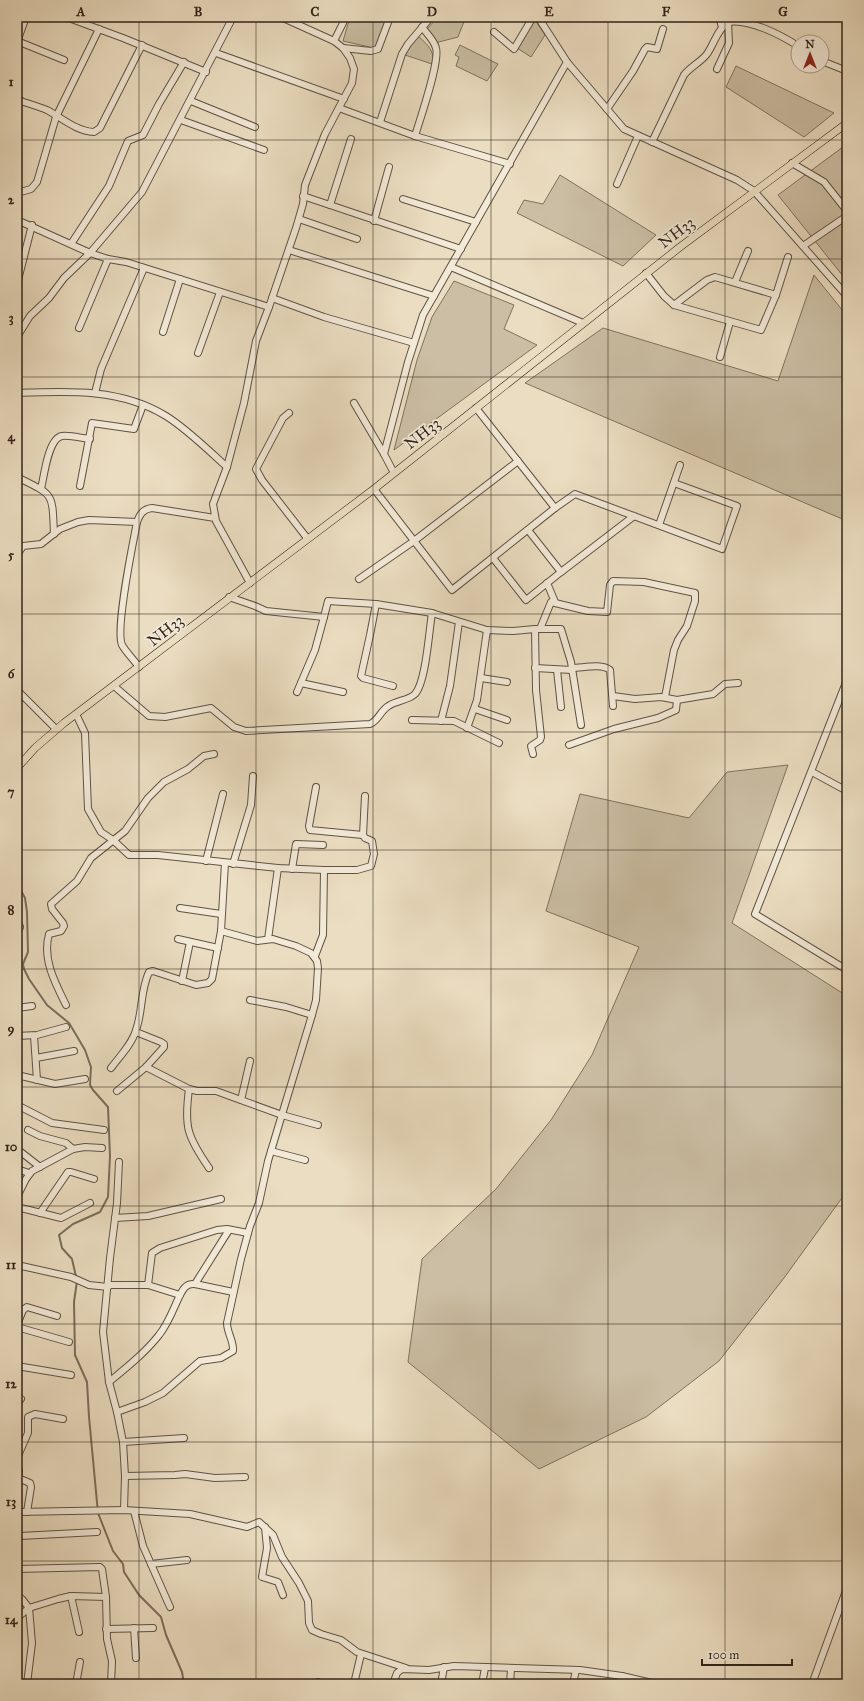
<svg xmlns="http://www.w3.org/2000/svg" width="864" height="1701" font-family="'IM FELL Great Primer',serif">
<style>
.green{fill:#cbbea4;stroke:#7e725e}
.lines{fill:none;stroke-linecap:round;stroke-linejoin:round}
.stream{stroke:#7a6e5c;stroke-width:2}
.minor-casing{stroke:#5f5343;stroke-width:8}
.major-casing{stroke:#302519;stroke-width:8}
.minor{stroke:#f2e9d7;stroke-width:6}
.major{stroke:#ebddc1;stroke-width:7}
.grid{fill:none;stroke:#302519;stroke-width:1;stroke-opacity:0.55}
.labels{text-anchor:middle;stroke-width:3.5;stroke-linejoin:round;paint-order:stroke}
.street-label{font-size:16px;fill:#302519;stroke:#f2e9d7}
.neatline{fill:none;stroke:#302519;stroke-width:1.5}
.grid-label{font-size:13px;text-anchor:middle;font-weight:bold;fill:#302519}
</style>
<rect width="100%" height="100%" fill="#ebddc1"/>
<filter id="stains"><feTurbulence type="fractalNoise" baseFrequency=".005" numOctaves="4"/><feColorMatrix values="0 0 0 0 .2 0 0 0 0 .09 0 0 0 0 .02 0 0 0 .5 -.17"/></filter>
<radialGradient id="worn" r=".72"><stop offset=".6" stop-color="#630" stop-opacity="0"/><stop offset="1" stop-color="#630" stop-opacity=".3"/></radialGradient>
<!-- green -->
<g class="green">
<polygon points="350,17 388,17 378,49 343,41"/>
<polygon points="438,17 460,17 465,19 458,37 435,43 427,29"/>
<polygon points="535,20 545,35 531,57 517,48"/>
<path d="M 418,36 C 427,44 436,52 432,64 L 405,55 L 408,47 Z"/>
<polygon points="460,45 498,64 487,81 456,66 459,57 455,55"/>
<polygon points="736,66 834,113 804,137 726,87"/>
<polygon points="847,144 847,281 778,195"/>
<polygon points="560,175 656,235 623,266 517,213 524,200 543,204"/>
<polygon points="814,275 847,316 847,521 525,383 603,328 778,381"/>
<polygon points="454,281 514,305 504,329 537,345 394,450 417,360 432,317"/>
<polygon points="788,765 732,923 847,996 847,1191 784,1278 719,1361 646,1417 539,1469 408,1362 422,1259 496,1189 551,1120 592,1055 639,947 546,911 580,794 689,818 727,772"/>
</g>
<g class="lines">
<!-- stream -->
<polyline class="stream" points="17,878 19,887 25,898 27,912 28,952 23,964 24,969 29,979 47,1005 69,1023 75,1033 85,1050 91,1067 90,1085 93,1090 108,1107 110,1156 108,1197 100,1212 73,1224 59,1235 62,1248 72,1259 77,1281 74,1302 75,1355 87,1382 89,1417 98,1513 113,1551 123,1564 124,1572 139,1595 161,1617 166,1635 182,1672 184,1684"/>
<!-- minor casing -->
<g class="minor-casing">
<g id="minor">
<polyline points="66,17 123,38 206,72"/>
<polyline points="233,17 142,192 90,253 108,259 126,262 269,307 296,228 303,204 305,185 325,134 352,83 354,69 350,58 343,48 334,41 281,17"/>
<polyline points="538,17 567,62 624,129 737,180 754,191 847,296"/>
<polyline points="719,17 722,27"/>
<polyline points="494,32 514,49 533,17"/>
<polyline points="17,41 64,60"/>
<polyline points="334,41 346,17"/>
<polyline points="17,42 26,17"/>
<polyline points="343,48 371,51 378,49 390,17"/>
<polyline points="216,53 344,99"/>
<polyline points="822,61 847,71"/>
<polyline points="717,69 729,43 728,22"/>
<path d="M 17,100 C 27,103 37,106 47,110 C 62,118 76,131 94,132 L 100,128 L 142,45"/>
<polyline points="191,101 255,127"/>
<path d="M 339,108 L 415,136 C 420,119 440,62 436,48 C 434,40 427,34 422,27"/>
<polyline points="607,109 633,71 645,49 647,47 657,49 663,29"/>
<polyline points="17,110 20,100"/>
<polyline points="181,120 264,150"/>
<polyline points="380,122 402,54 408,44 431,17"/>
<polyline points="415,136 510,164"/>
<path d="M 652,142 L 684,75 C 690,67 701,62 707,54 C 714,44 717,30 728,22 C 748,18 781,35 798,46"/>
<polyline points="792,163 824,182 847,211"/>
<polyline points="617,184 638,136"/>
<polyline points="17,193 31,189 37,182 56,117 99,29"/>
<polyline points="303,196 461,249"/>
<polyline points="403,199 476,222"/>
<polyline points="330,205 351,139"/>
<polyline points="299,219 357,239"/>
<polyline points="17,220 90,253 64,278 49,298 30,316 17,337"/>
<polyline points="374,221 389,167"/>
<polyline points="71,244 109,186 128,141 143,135 159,104 184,62"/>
<polyline points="803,246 847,216"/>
<polyline points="289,250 434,296"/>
<polyline points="451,267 583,323"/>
<polyline points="646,273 664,296 674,305 761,330 776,295 788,257"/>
<polyline points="735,282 748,251"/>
<polyline points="17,284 32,225"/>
<polyline points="272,298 324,317 414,343"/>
<polyline points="674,305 707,280 715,277 776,295"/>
<polyline points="79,328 108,259"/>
<polyline points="163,332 180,279"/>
<polyline points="198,353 220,292"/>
<polyline points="720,357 730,322"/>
<path d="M 17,393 C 67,391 121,388 166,416 C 187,429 208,450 227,467"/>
<polyline points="95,393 101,369 144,268"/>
<polyline points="354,403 384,454"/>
<polyline points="476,408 555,508"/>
<polyline points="289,413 283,418 256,469 262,480 307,538"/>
<polyline points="394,473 384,454 408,362 423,315 567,62"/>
<path d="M 17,477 C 55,496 52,492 54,534"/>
<polyline points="80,486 92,423 134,429 143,405"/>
<path d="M 41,489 C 44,477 48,438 62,436 C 70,435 81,438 90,439"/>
<polyline points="374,489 452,590 555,508 575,494 722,549 737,506 674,483"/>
<polyline points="659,525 680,465"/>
<polyline points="528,530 561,572 634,516"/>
<polyline points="17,555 23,546 41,544 60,529 78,522 89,520 137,522"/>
<polyline points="493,558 526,600 561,572"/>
<polyline points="359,579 414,541 518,461"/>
<polyline points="250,583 216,521 213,504 227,467 244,403 256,341 269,307"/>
<polyline points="547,583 555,602"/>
<polyline points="229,597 255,606 266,611 324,617 328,601 376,604 432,613 487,630 513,631 535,629 561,629 571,662 581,725"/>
<polyline points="376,604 370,635 361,676 363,678 393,686"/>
<polyline points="540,629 551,602 588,611 607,612 610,585 613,581 644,582 695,593 695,601 687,626 678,640 674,650 665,697"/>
<path d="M 139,667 C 134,660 126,652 122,645 C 115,629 133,543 137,522 C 140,514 143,509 152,508 L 215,518"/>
<polyline points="535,668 572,670"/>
<path d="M 572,668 C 583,668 601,663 610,670 L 613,706"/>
<polyline points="557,670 561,707"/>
<polyline points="481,678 507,682"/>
<polyline points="847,680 755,914 847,970"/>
<polyline points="301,683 343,692"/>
<path d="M 114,686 L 149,716 L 165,717 L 211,708 L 234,727 L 246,731 L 370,724 C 378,721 380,712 387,707 C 395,700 408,701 415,694 C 426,682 429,631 432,613"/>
<polyline points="19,692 56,729"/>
<polyline points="297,692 315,650 324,617"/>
<polyline points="613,696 635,699 661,697 677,700 713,694 725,684 738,683"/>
<polyline points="475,709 507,720"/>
<polyline points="76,714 85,733 88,809 101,832 113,840 129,855 158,855 278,868 324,870 357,870 371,866 374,854 372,841 365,838 363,835 365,796"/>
<polyline points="412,720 454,721 499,743"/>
<polyline points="441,721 450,686 459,622"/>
<polyline points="467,728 477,700 487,630"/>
<polyline points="569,745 614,729 658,718 676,710 677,700"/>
<polyline points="533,754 531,746 540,740 541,737 536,690 535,629"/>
<polyline points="812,772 847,791"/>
<polyline points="316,787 309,826 310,830 363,835"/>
<polyline points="206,861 223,794"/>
<polyline points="233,864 251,805 253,776"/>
<polyline points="292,869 296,844 323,845"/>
<polyline points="180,908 221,914"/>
<polyline points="17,927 20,927"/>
<polyline points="178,939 218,948"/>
<polyline points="268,939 278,868"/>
<polyline points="315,956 323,935 324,870"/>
<polyline points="182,981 190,942"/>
<polyline points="250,1000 286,1007 312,1015"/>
<path d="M 66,1005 C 55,983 42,959 49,934 L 61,931 L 64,926 L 63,923 L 52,909 L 51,904 L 77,881 L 91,858 L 125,831 L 148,798 L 164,782 L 188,769 L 204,756 L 214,754"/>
<polyline points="17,1008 32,1006"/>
<polyline points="17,1036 37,1035 66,1027"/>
<polyline points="34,1036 37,1080"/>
<polyline points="36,1058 74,1051"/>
<polyline points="146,1067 189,1089 197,1091 216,1091 282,1115 318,1125"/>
<path d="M 111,1068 C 120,1056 132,1044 136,1030 C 143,1011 140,991 149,972 L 153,971 L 196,985 L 208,983 L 212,979 L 221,931 L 225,863"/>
<polyline points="17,1075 55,1084 85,1079"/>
<path d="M 189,1089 C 184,1127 187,1136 209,1168"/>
<polyline points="117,1091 146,1067 164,1047 164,1044 161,1042 136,1032"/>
<polyline points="241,1100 250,1061"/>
<polyline points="17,1105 52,1123 104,1130"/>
<polyline points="28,1130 40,1136 66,1143 73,1149"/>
<polyline points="17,1149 40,1167"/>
<polyline points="271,1151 305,1160"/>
<polyline points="119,1162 117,1203 110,1258 103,1332 109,1382 117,1412 123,1442 125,1476 124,1510"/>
<polyline points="17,1169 29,1173"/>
<polyline points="17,1197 26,1179 32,1171 73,1149 85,1147 102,1148"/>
<polyline points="17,1207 61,1218 90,1203"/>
<polyline points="40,1213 68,1172 71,1172 94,1179"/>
<polyline points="115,1218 148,1216 221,1199"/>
<polyline points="17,1265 71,1277 89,1285 108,1287"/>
<polyline points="195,1284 229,1230"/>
<polyline points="108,1285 148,1285 152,1253 160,1248 217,1230 227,1229 248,1233"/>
<polyline points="148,1285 180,1295"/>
<polyline points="17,1325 23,1310 27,1307 57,1316"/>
<polyline points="17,1327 69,1342"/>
<polyline points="17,1366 71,1375"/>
<path d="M 109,1382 C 126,1368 145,1353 159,1335 C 168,1324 173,1310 179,1297 C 183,1289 186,1283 195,1284 L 233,1292"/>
<polyline points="17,1397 21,1399"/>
<path d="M 117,1412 L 145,1402 L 163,1393 L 200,1361 L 221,1358 L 233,1351 C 234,1341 227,1333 227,1323 L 241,1259 L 250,1226 L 259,1203 L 268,1161 L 312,1015 L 316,1000 L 318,968 L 317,961 L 311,953 L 296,946 L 273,939 L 257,941 L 221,931"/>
<polyline points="123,1442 184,1438"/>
<polyline points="17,1458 28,1433 28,1417 35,1414 63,1419"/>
<polyline points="17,1465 19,1471 18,1478 30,1483 31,1487 27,1512"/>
<polyline points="125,1476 175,1475 185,1474 215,1478 245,1477"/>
<polyline points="134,1511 143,1546 170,1607"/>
<polyline points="17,1512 124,1510 190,1514 247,1527 259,1522 273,1535 282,1557 299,1583 308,1601 309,1623 312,1630 321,1634 341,1640 357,1652 406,1668"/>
<polyline points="265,1527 267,1548 262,1577 278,1582 283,1595"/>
<polyline points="17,1534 20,1536 97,1532"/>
<polyline points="151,1564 187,1560"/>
<polyline points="17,1569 100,1567 102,1569 106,1597"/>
<polyline points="17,1595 22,1599 29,1608 58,1599 71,1596 106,1597 107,1639 112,1661 111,1684"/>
<polyline points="71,1596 79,1632"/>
<polyline points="17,1618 29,1608"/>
<polyline points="134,1628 136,1658"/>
<polyline points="106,1629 153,1628"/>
<polyline points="27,1684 32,1643 29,1608"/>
<polyline points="76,1684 80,1662"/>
<polyline points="318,1684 318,1682"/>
<polyline points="354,1684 361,1654"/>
<polyline points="393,1684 397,1673 402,1669 429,1670 454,1666 580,1670 622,1676 656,1684"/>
<polyline points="441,1684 444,1667"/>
<polyline points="482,1684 485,1668"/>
<polyline points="510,1684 511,1669"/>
<polyline points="573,1684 576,1670"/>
<polyline points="620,1684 622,1676"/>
<polyline points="812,1684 847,1588"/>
</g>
</g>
<!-- major casing -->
<g class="major-casing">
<polyline id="major" points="17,768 35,748 64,723 374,489 680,247 847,123"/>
</g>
<!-- minor -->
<use href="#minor" class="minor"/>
<!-- major -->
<use href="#major" class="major"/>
</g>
<!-- grid -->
<path class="grid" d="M 139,17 L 139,1684M 256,17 L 256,1684M 373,17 L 373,1684M 491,17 L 491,1684M 608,17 L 608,1684M 725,17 L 725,1684M 17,140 L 847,140M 17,259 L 847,259M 17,377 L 847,377M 17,495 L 847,495M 17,614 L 847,614M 17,732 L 847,732M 17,850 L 847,850M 17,969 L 847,969M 17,1087 L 847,1087M 17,1206 L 847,1206M 17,1324 L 847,1324M 17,1442 L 847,1442M 17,1561 L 847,1561"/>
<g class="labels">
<!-- street labels -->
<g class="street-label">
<text transform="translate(676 232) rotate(-37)" y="6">NH33</text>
<text transform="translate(422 433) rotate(-38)" y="6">NH33</text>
<text transform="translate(165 630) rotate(-38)" y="6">NH33</text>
</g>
</g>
<!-- margin -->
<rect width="864" height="1701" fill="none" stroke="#ebddc1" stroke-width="44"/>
<!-- north arrow -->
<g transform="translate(810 54)"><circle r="19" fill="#f2e9d7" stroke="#a49b8b"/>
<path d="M0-3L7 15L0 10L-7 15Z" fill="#8f2418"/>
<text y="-6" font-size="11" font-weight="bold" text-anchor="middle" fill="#302519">N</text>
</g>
<!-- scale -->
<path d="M702 1659v6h90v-6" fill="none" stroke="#302519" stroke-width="2"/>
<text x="708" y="1659" font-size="12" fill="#302519" stroke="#f2e9d7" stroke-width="3" paint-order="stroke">100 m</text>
<rect x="22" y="22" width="820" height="1657" class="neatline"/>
<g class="grid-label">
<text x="81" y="16">A</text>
<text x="198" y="16">B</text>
<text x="315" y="16">C</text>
<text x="432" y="16">D</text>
<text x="549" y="16">E</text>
<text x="666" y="16">F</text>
<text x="783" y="16">G</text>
<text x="11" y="86">1</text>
<text x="11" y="204">2</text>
<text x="11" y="322">3</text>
<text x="11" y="441">4</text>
<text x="11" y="559">5</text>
<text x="11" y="678">6</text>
<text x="11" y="796">7</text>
<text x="11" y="914">8</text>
<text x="11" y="1033">9</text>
<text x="11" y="1151">10</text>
<text x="11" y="1269">11</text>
<text x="11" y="1388">12</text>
<text x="11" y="1506">13</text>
<text x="11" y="1624">14</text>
</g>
<rect width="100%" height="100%" filter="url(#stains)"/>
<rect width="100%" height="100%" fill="url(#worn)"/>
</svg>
